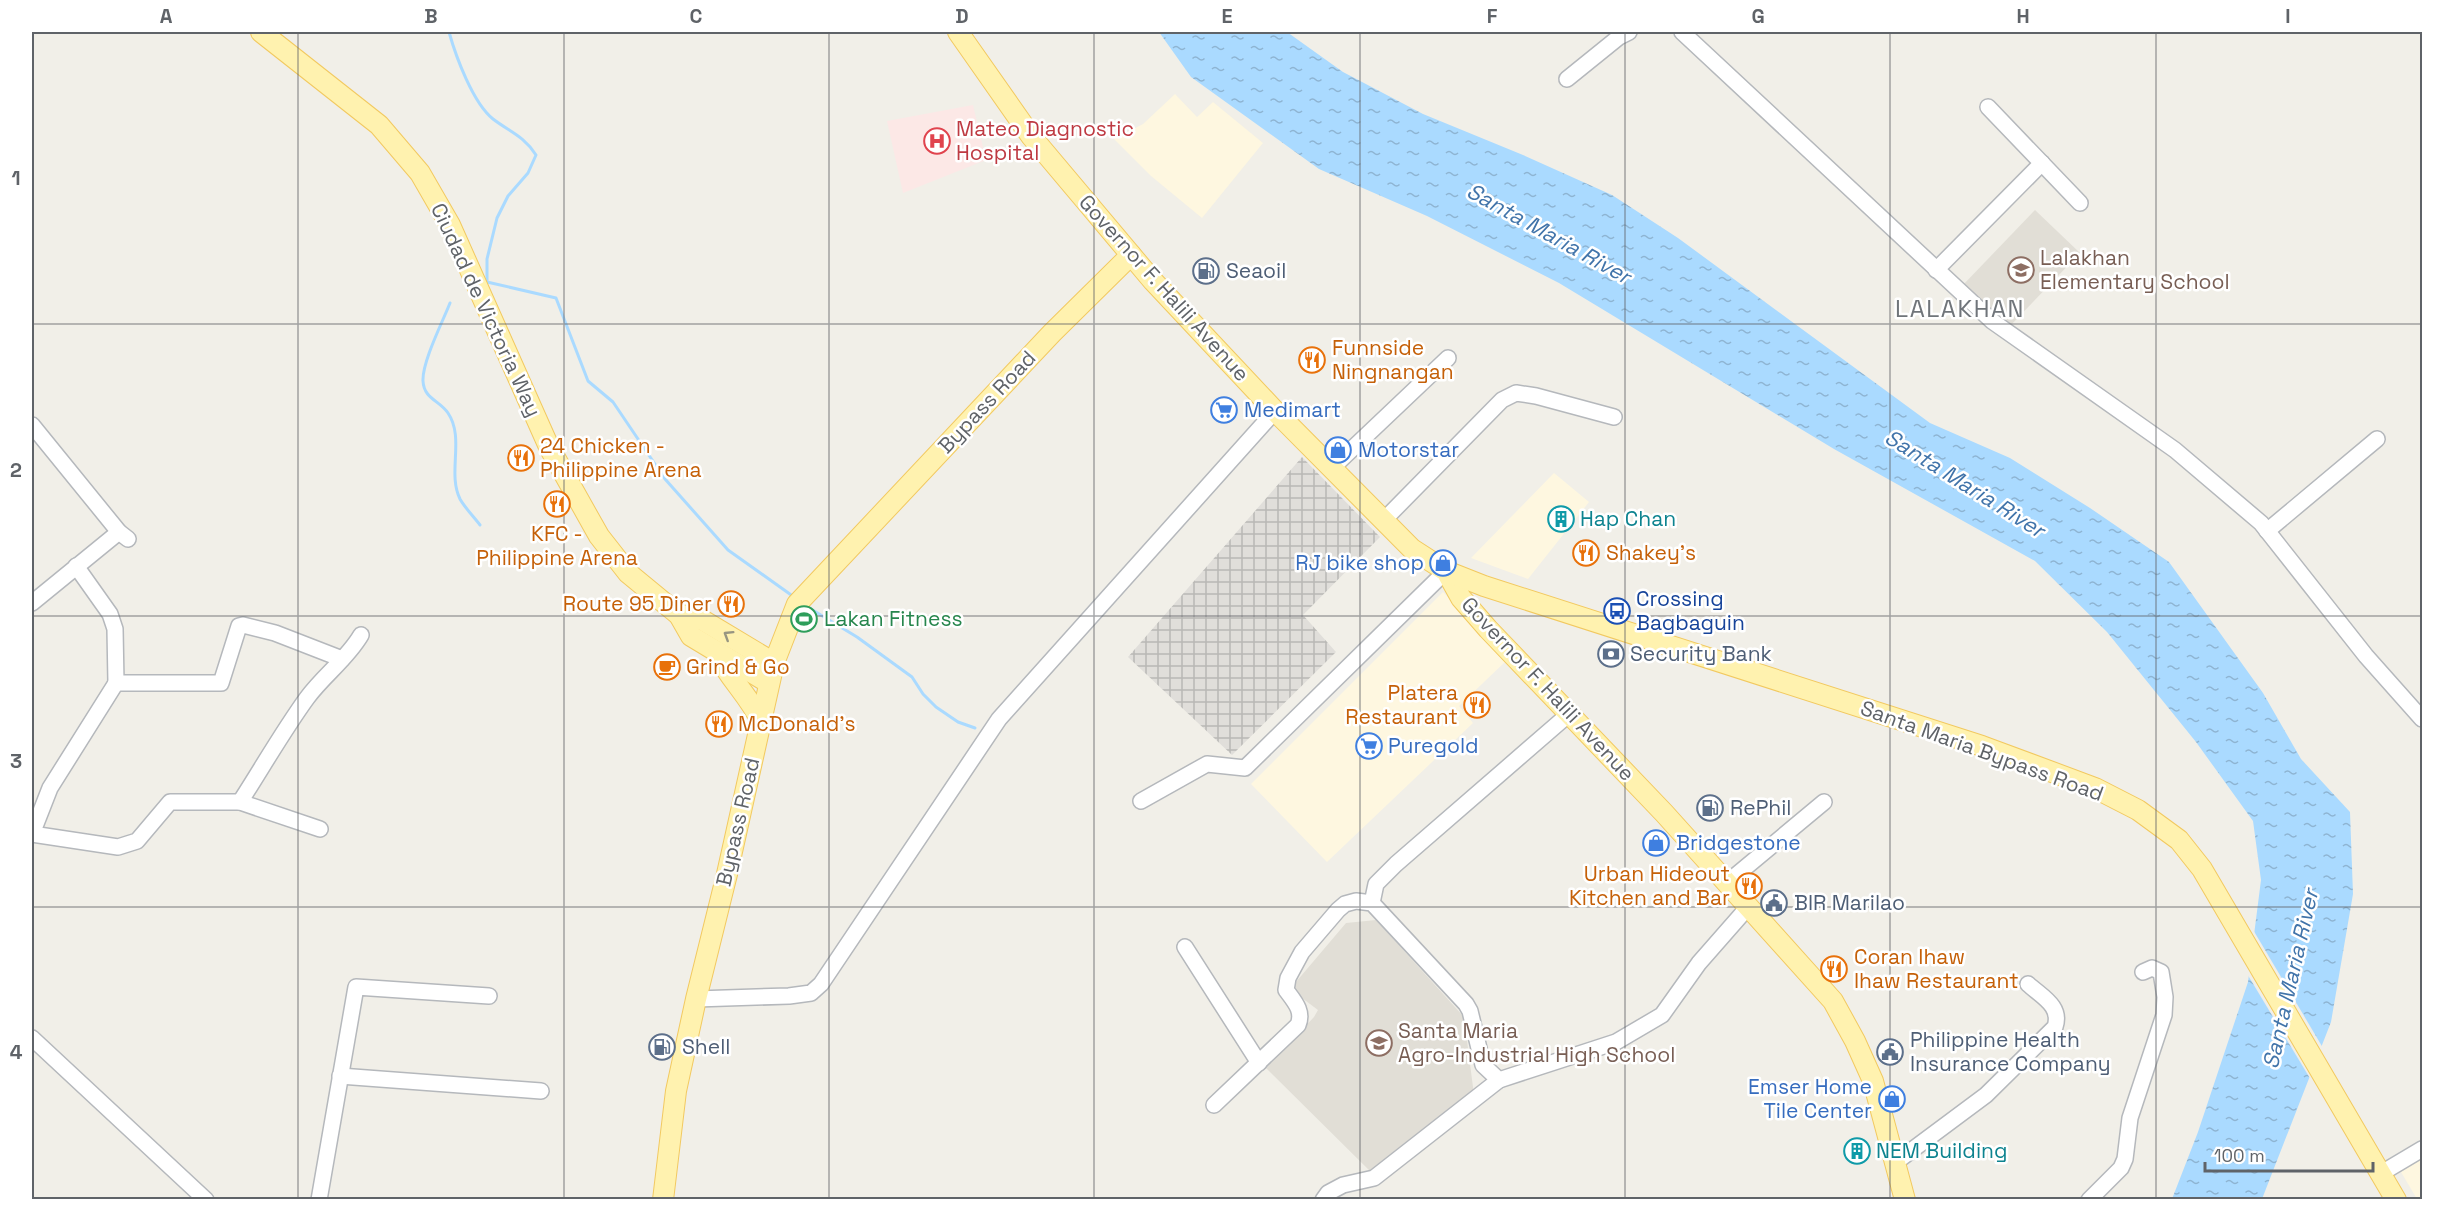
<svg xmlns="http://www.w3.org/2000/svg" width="2454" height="1231" font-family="'Space Grotesk',sans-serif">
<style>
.commercial{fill:#fef7e0}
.industrial{fill:url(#industrial-grid)}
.education{fill:#e1ded6}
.medical{fill:#fce8e6}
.water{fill:url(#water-ripples)}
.pier{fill:#f1efe8}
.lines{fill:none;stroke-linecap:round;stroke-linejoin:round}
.stream{stroke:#aadaff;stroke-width:3}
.minor-casing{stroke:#b5b8bc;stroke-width:18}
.major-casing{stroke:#f2c960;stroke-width:22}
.minor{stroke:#fff;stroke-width:15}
.major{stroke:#fff2af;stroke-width:20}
.oneway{stroke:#979581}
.grid{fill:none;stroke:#5f6368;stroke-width:1.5;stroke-opacity:0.55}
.labels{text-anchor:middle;stroke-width:5;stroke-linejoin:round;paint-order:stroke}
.health-label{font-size:21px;fill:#be3a42;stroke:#fff;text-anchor:start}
.education-label{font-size:21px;fill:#785e54;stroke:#fff;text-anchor:start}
.service-label{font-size:21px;fill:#4e5e75;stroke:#fff;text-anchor:start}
.street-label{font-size:21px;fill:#5f6368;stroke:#fff}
.food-label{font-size:21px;fill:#c56008;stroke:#fff;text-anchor:start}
.shop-label{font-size:21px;fill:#366cbe;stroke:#fff;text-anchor:start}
.culture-label{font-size:21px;fill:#0d838f;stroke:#fff;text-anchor:start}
.transit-label{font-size:21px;fill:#164399;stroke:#fff;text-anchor:start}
.leisure-label{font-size:21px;fill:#27864d;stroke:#fff;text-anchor:start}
.water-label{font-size:22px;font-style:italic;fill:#4174aa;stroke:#fff}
.quarter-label{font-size:24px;letter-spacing:1.5px;fill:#70757a;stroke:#fff}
.neatline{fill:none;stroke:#5f6368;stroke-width:2}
.grid-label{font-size:20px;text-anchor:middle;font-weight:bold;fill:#5f6368}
</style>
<defs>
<pattern id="industrial-grid" width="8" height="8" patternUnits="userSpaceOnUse" patternTransform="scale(1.5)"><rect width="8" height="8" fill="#e0deda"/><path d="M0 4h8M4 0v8" fill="none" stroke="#b9b8b5"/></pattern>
<pattern id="water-ripples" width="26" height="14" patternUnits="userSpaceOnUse" patternTransform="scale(1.5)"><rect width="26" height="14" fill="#aadaff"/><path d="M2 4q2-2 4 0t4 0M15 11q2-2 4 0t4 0" fill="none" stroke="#8eb4d2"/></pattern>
</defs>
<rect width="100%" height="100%" fill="#f1efe8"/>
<!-- commercial -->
<g class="commercial">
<polygon points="1175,94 1197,117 1213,102 1263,143 1202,218 1151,176 1114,139 1143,124"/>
<polygon points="1554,473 1589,502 1528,579 1471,558"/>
<polygon points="1443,592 1507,660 1459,706 1473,723 1327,862 1251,784"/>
<polygon points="2422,1159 2422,1199 2417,1199 2401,1172"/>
</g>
<!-- industrial -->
<polygon class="industrial" points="1302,457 1380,537 1303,615 1336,652 1232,755 1128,657"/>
<!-- education -->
<g class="education">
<polygon points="2035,210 2080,253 2010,326 1962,286"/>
<polygon points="1376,920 1464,1017 1474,1095 1374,1175 1266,1068 1314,1017 1318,1010 1290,989 1346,923"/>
</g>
<!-- medical -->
<polygon class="medical" points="973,105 986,160 903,193 887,121"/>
<!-- water -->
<polygon class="water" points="1159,32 1287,32 1343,72 1423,114 1523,155 1612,195 1678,238 1930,423 2010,458 2090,508 2169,562 2263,693 2301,759 2350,812 2353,894 2331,1022 2262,1199 2172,1199 2198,1132 2248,982 2261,880 2253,821 2196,742 2107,632 2035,561 1834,449 1559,283 1427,216 1319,169 1191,77"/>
<!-- pier -->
<polygon class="pier" points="2252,928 2323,1048 2311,1080 2246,972"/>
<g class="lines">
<!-- stream -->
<g class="stream">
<path d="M 449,32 C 456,57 473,103 493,119 C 510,132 524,136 536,155 L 528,173 L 508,196 L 497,218 L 487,259 L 487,282 L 556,298 L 588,381 L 613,402 L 665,479 L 728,550 L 794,597"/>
<path d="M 450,303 C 443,321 422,362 423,381 C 424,399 439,400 448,413 C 465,438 447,473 460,499 C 465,508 474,517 480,525"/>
<polyline points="806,606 857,637 912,677 923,694 936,707 958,722 975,728"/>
</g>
<!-- minor casing -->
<g class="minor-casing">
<g id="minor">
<polyline points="1682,32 1992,321 2175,450 2261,523 2366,656 2422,719"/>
<polyline points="1567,79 1619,37 1629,32"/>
<polyline points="1988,107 2080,203"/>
<polyline points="1936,270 2042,163"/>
<polyline points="32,425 119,532 128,539"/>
<polyline points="1332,468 1448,358"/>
<polyline points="1384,520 1502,400 1516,393 1536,396 1614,417"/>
<polyline points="2267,531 2377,439"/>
<polyline points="76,566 110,614 115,629 116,683"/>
<polyline points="32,603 119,532"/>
<polyline points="116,683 221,683 239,626 243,625 275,633 342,659"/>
<polyline points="1141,801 1207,764 1245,768 1446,571"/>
<path d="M 240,802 C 262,768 283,731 307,698 C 324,675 347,659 361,635"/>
<polyline points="32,834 118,847 137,841 170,802 240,802 320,829"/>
<polyline points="32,834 50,788 116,683"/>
<polyline points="1728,882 1824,802"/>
<polyline points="1372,903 1376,884 1396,864 1569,714"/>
<polyline points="1185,947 1259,1063"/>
<polyline points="696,999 789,996 811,993 821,984 999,719 1275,411"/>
<polyline points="32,1038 206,1200"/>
<polyline points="340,1076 541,1091"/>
<path d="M 1214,1105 L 1298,1025 C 1304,1011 1294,1001 1286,990 L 1288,978 L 1302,952 L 1338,910 L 1345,904 L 1356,901 L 1372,903 L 1466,1004 L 1470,1011 L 1483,1065 L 1499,1080 L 1616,1042 L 1662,1015 L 1699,963 L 1749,906"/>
<path d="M 1896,1162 L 1986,1095 L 2055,1027 C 2062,1006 2042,997 2028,984"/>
<polyline points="2380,1174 2422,1149"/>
<polyline points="319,1200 356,987 489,996"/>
<polyline points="1323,1200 1328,1193 1343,1185 1374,1178 1499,1080"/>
<polyline points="2089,1200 2121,1168 2125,1159 2130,1118 2164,1015 2165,997 2161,972 2152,968 2143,972"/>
</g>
</g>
<!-- major casing -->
<g class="major-casing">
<g id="major">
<polyline points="261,32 379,125 420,173 450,225 549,447 599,536 628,573 679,615 691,636 769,683"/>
<polyline points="958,32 1031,136 1153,281 1275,411 1412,549 1446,571 1461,598 1488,629 1664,813 1833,1001 1855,1041 1873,1081 1905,1200"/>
<polyline points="1446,571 1484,586 1982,746 2095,788 2138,810 2179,840 2202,869 2396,1200"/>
<polyline points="679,615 699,618 774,663"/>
<path d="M 717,654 C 729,678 749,696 761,721"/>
<polyline points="663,1200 676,1091 696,999 727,874 774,663 797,604 1052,333 1131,255"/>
</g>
</g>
<!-- minor -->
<use href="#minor" class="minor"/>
<!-- major -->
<use href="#major" class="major"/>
</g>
<!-- one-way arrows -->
<defs><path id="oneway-chevron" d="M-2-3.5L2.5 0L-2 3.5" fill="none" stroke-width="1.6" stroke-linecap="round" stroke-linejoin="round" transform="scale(1.5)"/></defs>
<use class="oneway" href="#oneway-chevron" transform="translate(728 635) rotate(-148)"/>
<!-- grid -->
<path class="grid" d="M 298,32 L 298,1200M 564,32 L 564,1200M 829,32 L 829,1200M 1094,32 L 1094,1200M 1360,32 L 1360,1200M 1625,32 L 1625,1200M 1890,32 L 1890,1200M 2156,32 L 2156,1200M 32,324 L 2422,324M 32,616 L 2422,616M 32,907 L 2422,907"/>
<!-- icons -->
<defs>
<g id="hospital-ring" transform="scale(1.35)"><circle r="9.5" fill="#fff" stroke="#e0444e" stroke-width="1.5"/><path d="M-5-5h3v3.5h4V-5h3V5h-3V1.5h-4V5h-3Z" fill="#e0444e"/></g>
<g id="school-ring" transform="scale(1.35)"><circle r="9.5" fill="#fff" stroke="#8d6e63" stroke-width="1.5"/><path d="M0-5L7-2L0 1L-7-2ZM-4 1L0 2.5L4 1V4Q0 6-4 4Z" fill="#8d6e63"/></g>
<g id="fuel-ring" transform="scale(1.35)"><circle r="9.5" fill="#fff" stroke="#5c6f8a" stroke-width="1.5"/><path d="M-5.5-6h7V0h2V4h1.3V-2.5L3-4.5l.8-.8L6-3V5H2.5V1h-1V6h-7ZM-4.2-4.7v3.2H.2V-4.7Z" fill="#5c6f8a"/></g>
<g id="restaurant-ring" transform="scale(1.35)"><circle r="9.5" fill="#fff" stroke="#e8710a" stroke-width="1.5"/><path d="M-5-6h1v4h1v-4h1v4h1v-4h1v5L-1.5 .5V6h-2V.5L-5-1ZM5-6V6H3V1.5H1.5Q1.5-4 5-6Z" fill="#e8710a"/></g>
<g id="supermarket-ring" transform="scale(1.35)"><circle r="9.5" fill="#fff" stroke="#3f7fe0" stroke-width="1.5"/><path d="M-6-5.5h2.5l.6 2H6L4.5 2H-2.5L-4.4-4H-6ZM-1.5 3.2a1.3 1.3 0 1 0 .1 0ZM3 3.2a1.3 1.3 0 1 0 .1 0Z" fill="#3f7fe0"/></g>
<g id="shop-ring" transform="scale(1.35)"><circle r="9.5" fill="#fff" stroke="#3f7fe0" stroke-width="1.5"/><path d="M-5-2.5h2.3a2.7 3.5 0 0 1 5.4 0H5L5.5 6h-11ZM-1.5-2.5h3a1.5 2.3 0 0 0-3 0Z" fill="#3f7fe0"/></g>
<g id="building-ring" transform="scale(1.35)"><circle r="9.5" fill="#fff" stroke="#0f9aa8" stroke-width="1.5"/><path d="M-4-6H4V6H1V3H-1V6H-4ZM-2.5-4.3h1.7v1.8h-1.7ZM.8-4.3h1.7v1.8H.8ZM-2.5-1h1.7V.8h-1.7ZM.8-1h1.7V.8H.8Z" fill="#0f9aa8"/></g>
<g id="bus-ring" transform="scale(1.35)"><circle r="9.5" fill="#fff" stroke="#1a4fb4" stroke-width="1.5"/><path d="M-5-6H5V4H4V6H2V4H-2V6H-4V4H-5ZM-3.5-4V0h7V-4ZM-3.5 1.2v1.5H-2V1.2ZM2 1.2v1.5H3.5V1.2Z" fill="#1a4fb4"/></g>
<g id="stadium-ring" transform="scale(1.35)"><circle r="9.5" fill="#fff" stroke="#2e9e5b" stroke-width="1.5"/><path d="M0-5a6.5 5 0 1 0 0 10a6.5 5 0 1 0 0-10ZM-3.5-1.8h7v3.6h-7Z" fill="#2e9e5b"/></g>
<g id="bank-ring" transform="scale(1.35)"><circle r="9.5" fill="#fff" stroke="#5c6f8a" stroke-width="1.5"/><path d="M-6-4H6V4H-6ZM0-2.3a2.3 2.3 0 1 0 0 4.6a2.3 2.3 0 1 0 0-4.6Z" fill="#5c6f8a"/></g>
<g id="cafe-ring" transform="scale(1.35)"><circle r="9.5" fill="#fff" stroke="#e8710a" stroke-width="1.5"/><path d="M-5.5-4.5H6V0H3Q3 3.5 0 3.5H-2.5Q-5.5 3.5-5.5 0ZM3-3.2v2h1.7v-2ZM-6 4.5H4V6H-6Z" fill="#e8710a"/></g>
<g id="civic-ring" transform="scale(1.35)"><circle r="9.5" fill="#fff" stroke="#5c6f8a" stroke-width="1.5"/><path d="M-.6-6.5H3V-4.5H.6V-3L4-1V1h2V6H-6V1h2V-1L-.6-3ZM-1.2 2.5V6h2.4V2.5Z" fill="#5c6f8a"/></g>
</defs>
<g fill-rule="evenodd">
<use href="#hospital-ring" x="937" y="141"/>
<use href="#school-ring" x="2021" y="270"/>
<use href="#fuel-ring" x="1206" y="271"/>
<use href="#restaurant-ring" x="1312" y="360"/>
<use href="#supermarket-ring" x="1224" y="410"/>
<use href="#shop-ring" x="1338" y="450"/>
<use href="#restaurant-ring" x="521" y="458"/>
<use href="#restaurant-ring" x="557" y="504"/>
<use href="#building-ring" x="1561" y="519"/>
<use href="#restaurant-ring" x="1586" y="553"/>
<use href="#shop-ring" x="1443" y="563"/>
<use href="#restaurant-ring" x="731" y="604"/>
<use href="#bus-ring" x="1617" y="611"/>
<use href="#stadium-ring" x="804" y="619"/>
<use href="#bank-ring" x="1611" y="654"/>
<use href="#cafe-ring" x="667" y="667"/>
<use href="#restaurant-ring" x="1477" y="705"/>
<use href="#restaurant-ring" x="719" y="724"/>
<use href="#supermarket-ring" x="1369" y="746"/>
<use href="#fuel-ring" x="1710" y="808"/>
<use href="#shop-ring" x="1656" y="843"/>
<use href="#restaurant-ring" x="1749" y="886"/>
<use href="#civic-ring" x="1774" y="903"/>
<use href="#restaurant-ring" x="1834" y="969"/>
<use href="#school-ring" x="1379" y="1043"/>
<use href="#fuel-ring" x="662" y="1047"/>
<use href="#civic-ring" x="1890" y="1052"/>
<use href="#shop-ring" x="1892" y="1099"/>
<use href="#building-ring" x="1857" y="1151"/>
</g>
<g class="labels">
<!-- health labels -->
<g class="health-label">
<text x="956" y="136">Mateo Diagnostic<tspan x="956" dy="24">Hospital</tspan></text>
</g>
<!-- education labels -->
<g class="education-label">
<text x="2040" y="265">Lalakhan<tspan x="2040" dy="24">Elementary School</tspan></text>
<text x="1398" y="1038">Santa Maria<tspan x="1398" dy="24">Agro-Industrial High School</tspan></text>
</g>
<!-- service labels -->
<g class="service-label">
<text x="1226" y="278">Seaoil</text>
<text x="1630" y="661">Security Bank</text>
<text x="1730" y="815">RePhil</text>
<text x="1794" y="910">BIR Marilao</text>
<text x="1910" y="1047">Philippine Health<tspan x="1910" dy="24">Insurance Company</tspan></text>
<text x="682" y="1054">Shell</text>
</g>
<!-- street labels -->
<g class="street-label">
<text transform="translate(1164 288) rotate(48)" y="7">Governor F. Halili Avenue</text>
<text transform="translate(486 310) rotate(65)" y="7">Ciudad de Victoria Way</text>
<text transform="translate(987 402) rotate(-47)" y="7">Bypass Road</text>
<text transform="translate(1548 689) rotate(47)" y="7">Governor F. Halili Avenue</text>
<text transform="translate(1982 751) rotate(20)" y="7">Santa Maria Bypass Road</text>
<text transform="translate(738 822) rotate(-77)" y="7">Bypass Road</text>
</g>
<!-- food labels -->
<g class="food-label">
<text x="1332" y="355">Funnside<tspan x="1332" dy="24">Ningnangan</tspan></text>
<text x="540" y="453">24 Chicken -<tspan x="540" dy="24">Philippine Arena</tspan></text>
<text x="557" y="541" text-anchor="middle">KFC -<tspan x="557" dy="24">Philippine Arena</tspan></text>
<text x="1606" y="560">Shakey's</text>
<text x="712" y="611" text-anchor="end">Route 95 Diner</text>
<text x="686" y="674">Grind &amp; Go</text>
<text x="1458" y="700" text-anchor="end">Platera<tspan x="1458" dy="24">Restaurant</tspan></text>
<text x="738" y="731">McDonald's</text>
<text x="1730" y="881" text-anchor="end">Urban Hideout<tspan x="1730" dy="24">Kitchen and Bar</tspan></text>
<text x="1854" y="964">Coran Ihaw<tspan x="1854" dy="24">Ihaw Restaurant</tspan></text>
</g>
<!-- shop labels -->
<g class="shop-label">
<text x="1244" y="417">Medimart</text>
<text x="1358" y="457">Motorstar</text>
<text x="1424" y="570" text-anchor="end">RJ bike shop</text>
<text x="1388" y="753">Puregold</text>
<text x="1676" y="850">Bridgestone</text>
<text x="1872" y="1094" text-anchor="end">Emser Home<tspan x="1872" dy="24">Tile Center</tspan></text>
</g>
<!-- culture labels -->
<g class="culture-label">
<text x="1580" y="526">Hap Chan</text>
<text x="1876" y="1158">NEM Building</text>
</g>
<!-- transit labels -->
<g class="transit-label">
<text x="1636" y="606">Crossing<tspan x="1636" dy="24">Bagbaguin</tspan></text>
</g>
<!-- leisure labels -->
<g class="leisure-label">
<text x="824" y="626">Lakan Fitness</text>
</g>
<!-- water labels -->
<g class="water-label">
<text transform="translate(1549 233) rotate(29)" y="8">Santa Maria River</text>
<text transform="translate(1965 483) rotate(32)" y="8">Santa Maria River</text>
<text transform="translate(2290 979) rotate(-77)" y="8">Santa Maria River</text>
</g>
<!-- quarter labels -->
<g class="quarter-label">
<text x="1960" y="317">LALAKHAN</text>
</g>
</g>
<!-- border -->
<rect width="2454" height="1231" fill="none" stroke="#ffffff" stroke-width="66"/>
<!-- scale -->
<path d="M2205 1162v9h168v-9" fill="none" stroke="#5f6368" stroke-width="3"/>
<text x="2214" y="1162" font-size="18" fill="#5f6368" stroke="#ffffff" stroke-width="4.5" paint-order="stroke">100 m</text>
<rect x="33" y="33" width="2388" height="1165" class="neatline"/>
<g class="grid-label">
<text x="166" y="23">A</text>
<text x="431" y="23">B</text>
<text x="696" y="23">C</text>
<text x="962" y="23">D</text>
<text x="1227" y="23">E</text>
<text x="1492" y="23">F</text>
<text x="1758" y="23">G</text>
<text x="2023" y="23">H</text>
<text x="2288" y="23">I</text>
<text x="16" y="185">1</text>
<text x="16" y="477">2</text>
<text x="16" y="768">3</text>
<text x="16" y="1059">4</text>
</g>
</svg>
